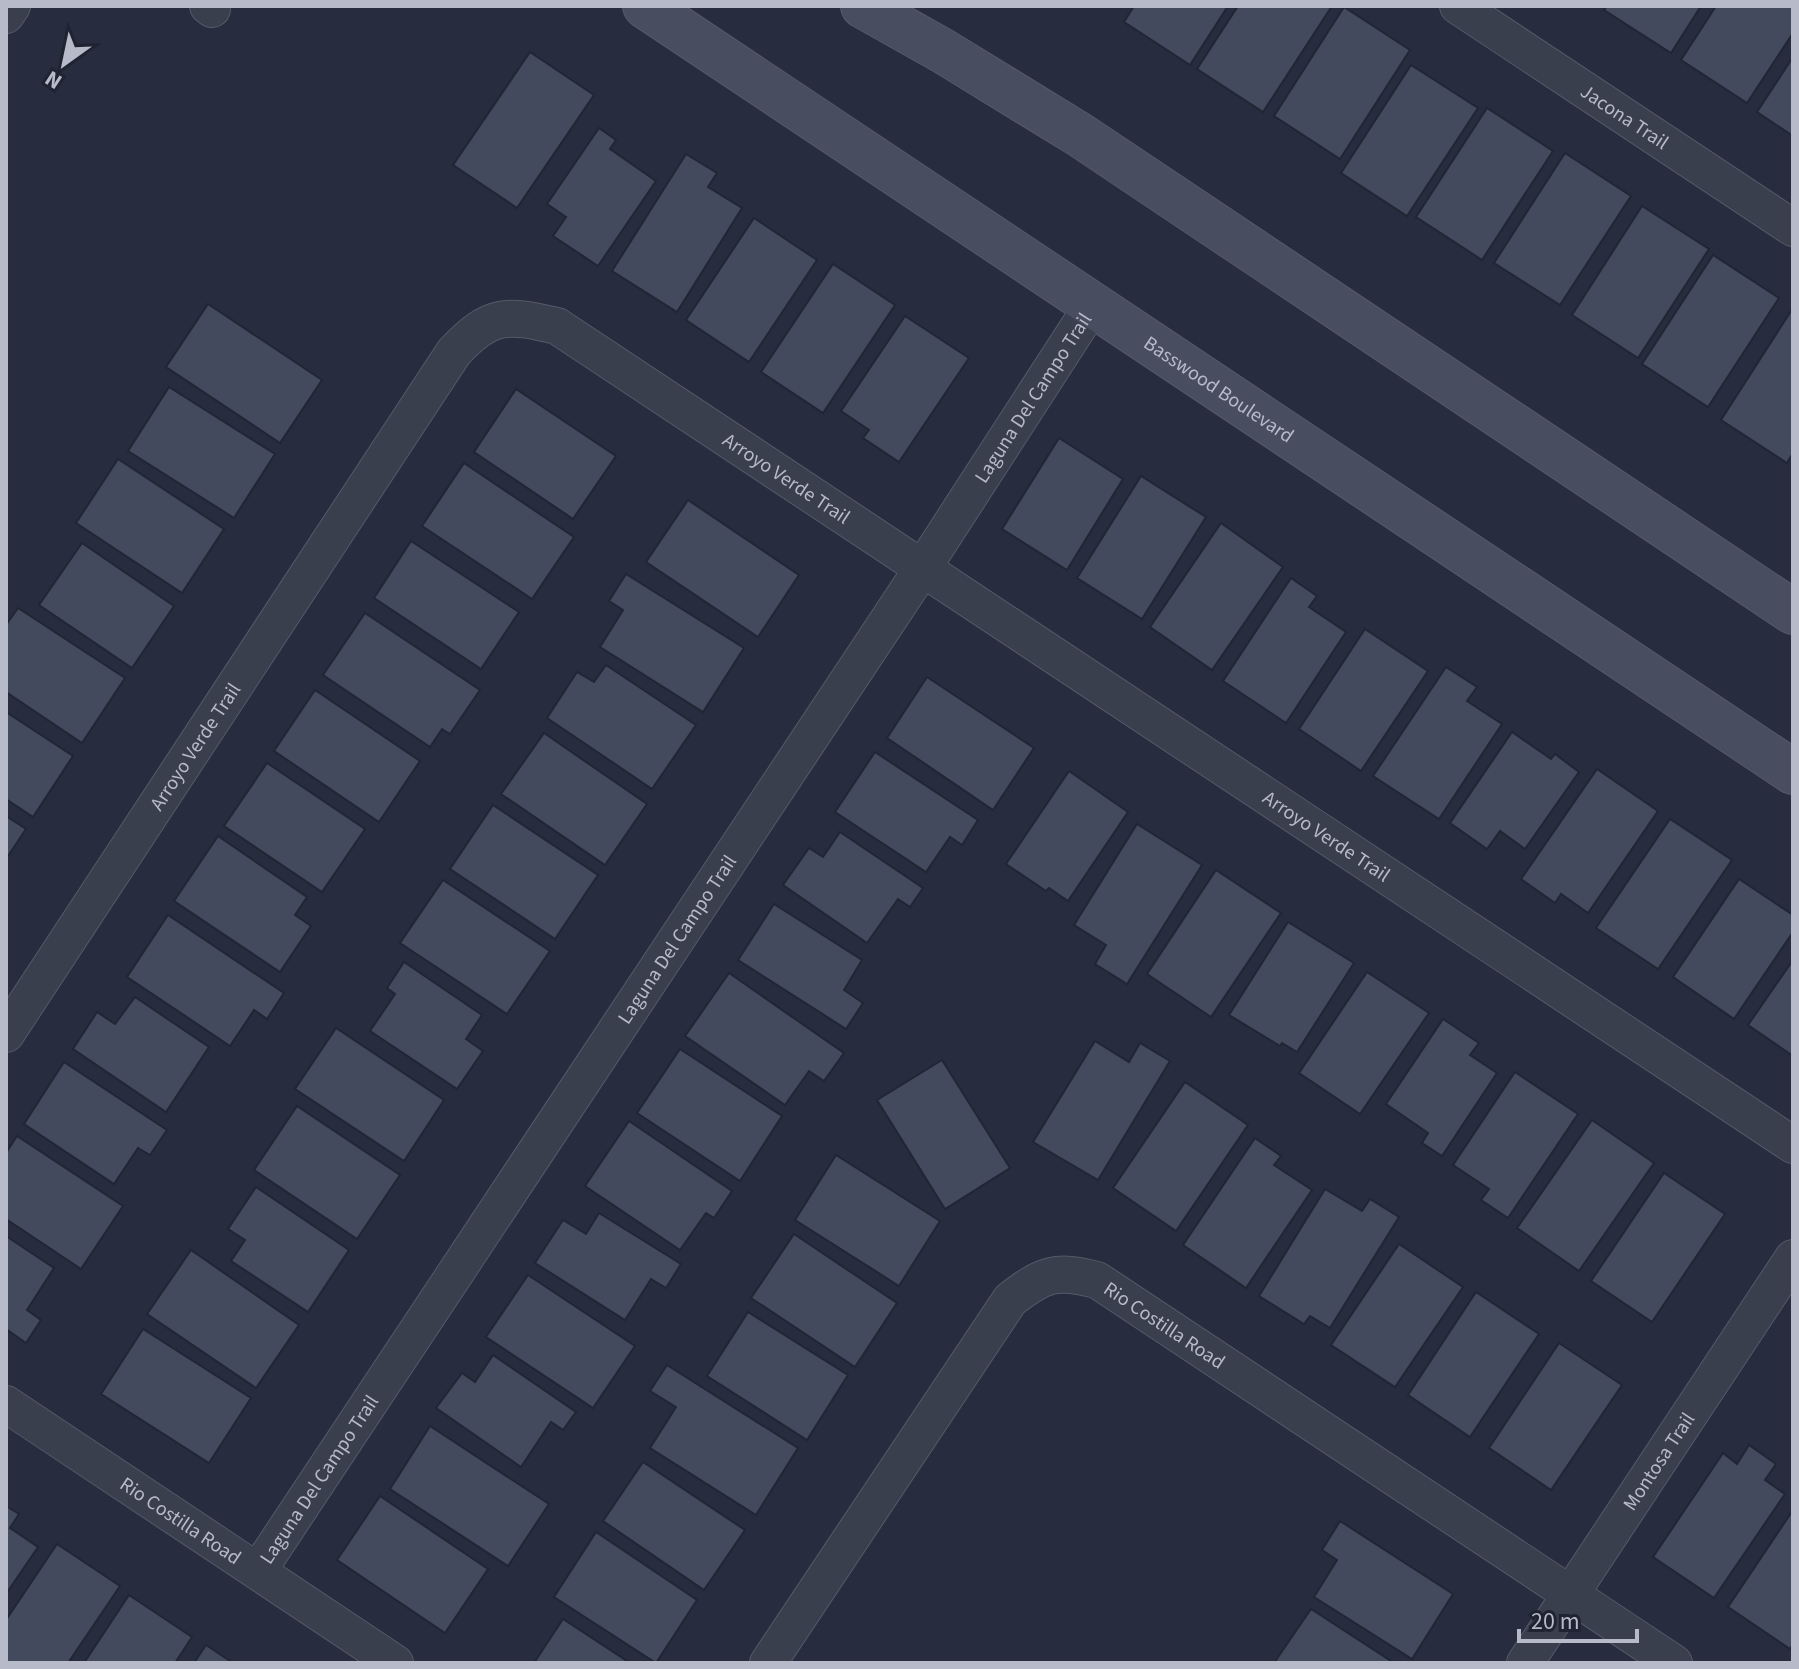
<svg xmlns="http://www.w3.org/2000/svg" width="1799" height="1669" font-family="'Source Sans 3',sans-serif">
<style>
.building{fill:#434a5d;stroke:#212635;stroke-width:2}
.lines{fill:none;stroke-linecap:round;stroke-linejoin:round}
.minor-casing{stroke:#555a69;stroke-width:38}
.secondary-casing{stroke:#555a69;stroke-width:46}
.minor{stroke:#3a3f4e;stroke-width:36}
.secondary{stroke:#494d60;stroke-width:44}
.labels{text-anchor:middle;stroke-width:7;stroke-linejoin:round;paint-order:stroke}
.street-label{font-size:20px;fill:#b7bac9;stroke:#1f2433}
</style>
<rect width="100%" height="100%" fill="#272c3e"/>
<!-- building -->
<g class="building">
<polygon points="1134,6 1228,6 1190,65 1124,22"/>
<polygon points="1238,6 1332,6 1263,112 1197,69"/>
<polygon points="1607,6 1701,6 1671,53 1604,10"/>
<polygon points="1716,6 1793,6 1793,33 1747,103 1681,60"/>
<polygon points="1344,7 1410,50 1340,159 1274,116"/>
<polygon points="530,52 594,95 517,208 453,165"/>
<polygon points="1793,57 1793,136 1757,112"/>
<polygon points="1411,65 1478,108 1407,216 1341,173"/>
<polygon points="1487,108 1553,151 1482,260 1416,217"/>
<polygon points="599,128 616,140 610,149 656,181 598,266 553,236 566,217 547,204"/>
<polygon points="1565,153 1631,196 1560,305 1494,263"/>
<polygon points="686,154 717,173 708,187 742,208 677,312 612,271"/>
<polygon points="1642,206 1709,249 1638,358 1572,315"/>
<polygon points="754,218 817,260 749,362 686,320"/>
<polygon points="1713,255 1779,298 1708,407 1642,364"/>
<polygon points="833,264 895,305 823,413 761,372"/>
<polygon points="208,304 322,380 280,443 166,367"/>
<polygon points="1791,311 1793,313 1793,453 1787,463 1721,420"/>
<polygon points="905,316 969,358 899,462 863,438 869,430 841,411"/>
<polygon points="169,387 275,454 234,518 128,451"/>
<polygon points="516,389 616,456 573,519 474,452"/>
<polygon points="1059,438 1123,479 1067,570 1002,529"/>
<polygon points="118,459 224,529 182,593 76,523"/>
<polygon points="464,463 574,537 532,599 422,526"/>
<polygon points="1141,476 1206,517 1142,619 1077,578"/>
<polygon points="688,500 799,575 758,637 646,562"/>
<polygon points="1221,523 1283,567 1212,670 1150,627"/>
<polygon points="411,541 519,612 481,669 374,598"/>
<polygon points="82,543 174,606 132,668 39,605"/>
<polygon points="626,574 744,648 703,712 600,647 623,610 609,601"/>
<polygon points="1291,578 1317,596 1309,607 1346,632 1286,723 1223,681"/>
<polygon points="18,608 125,678 82,743 6,692 6,625"/>
<polygon points="365,613 480,690 450,734 442,729 430,747 323,675"/>
<polygon points="1365,629 1428,671 1361,771 1299,729"/>
<polygon points="606,665 696,725 652,789 547,718 577,672 594,682"/>
<polygon points="1446,667 1477,687 1467,701 1502,724 1439,819 1373,776"/>
<polygon points="927,677 1034,748 993,810 887,738"/>
<polygon points="315,690 420,761 379,822 274,751"/>
<polygon points="6,712 73,756 33,817 6,799"/>
<polygon points="1512,732 1551,759 1555,754 1579,772 1525,849 1500,831 1487,849 1450,823"/>
<polygon points="544,733 647,804 605,865 501,794"/>
<polygon points="875,752 978,820 962,845 950,837 926,872 835,812"/>
<polygon points="267,763 365,829 322,892 224,826"/>
<polygon points="1597,769 1658,811 1588,913 1561,894 1555,903 1521,879"/>
<polygon points="1069,771 1128,812 1068,901 1049,888 1046,891 1006,864"/>
<polygon points="493,805 598,875 555,939 450,869"/>
<polygon points="6,816 26,829 6,859"/>
<polygon points="1670,819 1732,860 1658,969 1596,928"/>
<polygon points="1137,824 1202,865 1127,984 1095,964 1106,945 1074,925"/>
<polygon points="840,832 923,888 910,907 898,899 867,943 783,885 809,848 823,857"/>
<polygon points="218,836 307,897 295,915 311,926 280,972 174,901"/>
<polygon points="1216,870 1281,913 1211,1017 1147,974"/>
<polygon points="1739,879 1793,915 1793,932 1734,1019 1673,977"/>
<polygon points="443,880 550,951 507,1014 400,943"/>
<polygon points="774,904 862,960 844,990 863,1003 846,1029 738,960"/>
<polygon points="168,915 284,993 267,1019 254,1010 230,1046 127,977"/>
<polygon points="1288,922 1354,963 1297,1052 1282,1043 1280,1046 1229,1015"/>
<polygon points="1793,960 1793,1056 1748,1025"/>
<polygon points="404,962 482,1015 466,1039 483,1051 457,1089 370,1031 395,994 387,988"/>
<polygon points="1367,972 1429,1013 1360,1114 1299,1073"/>
<polygon points="729,973 844,1053 824,1081 809,1071 785,1105 685,1036"/>
<polygon points="135,997 209,1047 166,1112 73,1049 97,1012 115,1024"/>
<polygon points="1443,1019 1479,1043 1470,1055 1497,1073 1442,1156 1422,1143 1428,1133 1386,1104"/>
<polygon points="336,1028 444,1100 404,1161 295,1089"/>
<polygon points="1095,1041 1129,1062 1140,1043 1170,1061 1098,1180 1033,1142"/>
<polygon points="680,1049 782,1116 740,1181 637,1113"/>
<polygon points="942,1060 1010,1168 945,1209 877,1100"/>
<polygon points="64,1062 167,1130 150,1155 138,1148 114,1184 24,1124"/>
<polygon points="1515,1072 1578,1114 1508,1218 1481,1200 1489,1189 1453,1165"/>
<polygon points="1185,1082 1248,1125 1176,1231 1113,1188"/>
<polygon points="297,1106 400,1175 357,1239 254,1170"/>
<polygon points="1592,1120 1654,1163 1579,1271 1517,1228"/>
<polygon points="629,1121 732,1191 714,1218 706,1213 680,1250 585,1186"/>
<polygon points="17,1136 123,1206 81,1269 6,1219 6,1153"/>
<polygon points="1255,1138 1281,1156 1274,1165 1312,1190 1246,1288 1183,1245"/>
<polygon points="836,1155 940,1221 899,1286 795,1220"/>
<polygon points="1664,1173 1725,1214 1652,1322 1591,1281"/>
<polygon points="256,1187 349,1250 308,1312 231,1261 245,1240 228,1229"/>
<polygon points="1325,1189 1362,1211 1370,1199 1399,1217 1330,1328 1310,1316 1304,1324 1259,1296"/>
<polygon points="599,1213 681,1264 666,1288 651,1279 625,1320 535,1263 563,1220 586,1234"/>
<polygon points="794,1234 897,1303 855,1367 751,1298"/>
<polygon points="6,1236 54,1268 27,1310 41,1320 26,1343 6,1329"/>
<polygon points="1399,1244 1463,1287 1395,1387 1331,1345"/>
<polygon points="191,1250 299,1325 256,1388 147,1314"/>
<polygon points="528,1275 635,1346 593,1408 486,1337"/>
<polygon points="1476,1292 1539,1334 1470,1437 1408,1395"/>
<polygon points="748,1312 848,1375 807,1440 707,1376"/>
<polygon points="143,1329 251,1398 209,1463 101,1394"/>
<polygon points="1559,1343 1622,1385 1551,1490 1489,1448"/>
<polygon points="493,1355 576,1412 563,1430 551,1422 521,1467 436,1408 462,1373 475,1382"/>
<polygon points="667,1365 798,1448 756,1515 650,1448 676,1407 650,1391"/>
<polygon points="430,1426 549,1504 508,1566 390,1489"/>
<polygon points="1749,1445 1776,1464 1765,1480 1785,1494 1714,1598 1653,1557 1723,1453 1737,1464"/>
<polygon points="643,1462 745,1530 704,1590 603,1521"/>
<polygon points="380,1496 488,1569 445,1633 337,1560"/>
<polygon points="6,1506 19,1514 10,1528 38,1547 6,1594"/>
<polygon points="1793,1510 1793,1644 1790,1649 1728,1607"/>
<polygon points="1340,1521 1453,1594 1412,1659 1314,1597 1337,1560 1322,1550"/>
<polygon points="596,1532 697,1600 656,1663 554,1597"/>
<polygon points="57,1544 120,1586 68,1663 6,1663 6,1620"/>
<polygon points="129,1595 192,1637 175,1663 84,1663"/>
<polygon points="1311,1609 1394,1663 1274,1663"/>
<polygon points="563,1619 630,1663 534,1663"/>
<polygon points="206,1645 233,1663 194,1663"/>
</g>
<g class="lines">
<!-- minor casing -->
<g class="minor-casing">
<g id="minor">
<polyline points="208,6 212,9"/>
<path id="s1" d="M 1458,6 L 1793,228"/>
<polyline points="6,15 12,6"/>
<path id="s2" d="M 6,1034 L 454,352 C 491,313 506,314 557,326 L 1793,1145"/>
<path id="s3" d="M 6,1404 L 395,1663"/>
<path id="s4" d="M 258,1571 L 922,569 L 1092,306"/>
<path id="s5" d="M 768,1663 L 1010,1300 C 1043,1274 1056,1269 1097,1280 L 1674,1663"/>
<path id="s6" d="M 1525,1663 L 1793,1258"/>
</g>
</g>
<!-- secondary casing -->
<g class="secondary-casing">
<g id="secondary">
<path id="s7" d="M 645,6 L 1793,772"/>
<polyline points="863,6 943,51 1080,135 1793,612"/>
</g>
</g>
<!-- minor -->
<use href="#minor" class="minor"/>
<!-- secondary -->
<use href="#secondary" class="secondary"/>
</g>
<g class="labels">
<!-- street labels -->
<g class="street-label">
<text dy="7" stroke="none"><textPath href="#s1" startOffset="200">Jacona Trail</textPath></text>
<text dy="7" stroke="none"><textPath href="#s7" startOffset="690">Basswood Boulevard</textPath></text>
<text dy="7" stroke="none"><textPath href="#s4" startOffset="1406">Laguna Del Campo Trail</textPath></text>
<text dy="7" stroke="none"><textPath href="#s2" startOffset="1206">Arroyo Verde Trail</textPath></text>
<text dy="7" stroke="none"><textPath href="#s2" startOffset="344">Arroyo Verde Trail</textPath></text>
<text dy="7" stroke="none"><textPath href="#s2" startOffset="1854">Arroyo Verde Trail</textPath></text>
<text dy="7" stroke="none"><textPath href="#s4" startOffset="758">Laguna Del Campo Trail</textPath></text>
<text dy="7" stroke="none"><textPath href="#s5" startOffset="612">Rio Costilla Road</textPath></text>
<text dy="7" stroke="none"><textPath href="#s6" startOffset="242">Montosa Trail</textPath></text>
<text dy="7" stroke="none"><textPath href="#s4" startOffset="110">Laguna Del Campo Trail</textPath></text>
<text dy="7" stroke="none"><textPath href="#s3" startOffset="210">Rio Costilla Road</textPath></text>
</g>
</g>
<!-- border -->
<rect width="1799" height="1669" fill="none" stroke="#b7bac9" stroke-width="16"/>
<!-- north arrow -->
<g transform="translate(64 64) rotate(213)" stroke="#1f2433" stroke-width="6" paint-order="stroke">
<path d="M0-6L14 30L0 20L-14 30Z" fill="#b7bac9"/>
<text y="-12" font-size="22" font-weight="bold" text-anchor="middle" fill="#b7bac9">N</text>
</g>
<!-- scale -->
<path d="M1519 1629v12h118v-12" fill="none" stroke="#b7bac9" stroke-width="4"/>
<text x="1531" y="1629" font-size="24" fill="#b7bac9" stroke="#1f2433" stroke-width="6" paint-order="stroke">20 m</text>
</svg>
